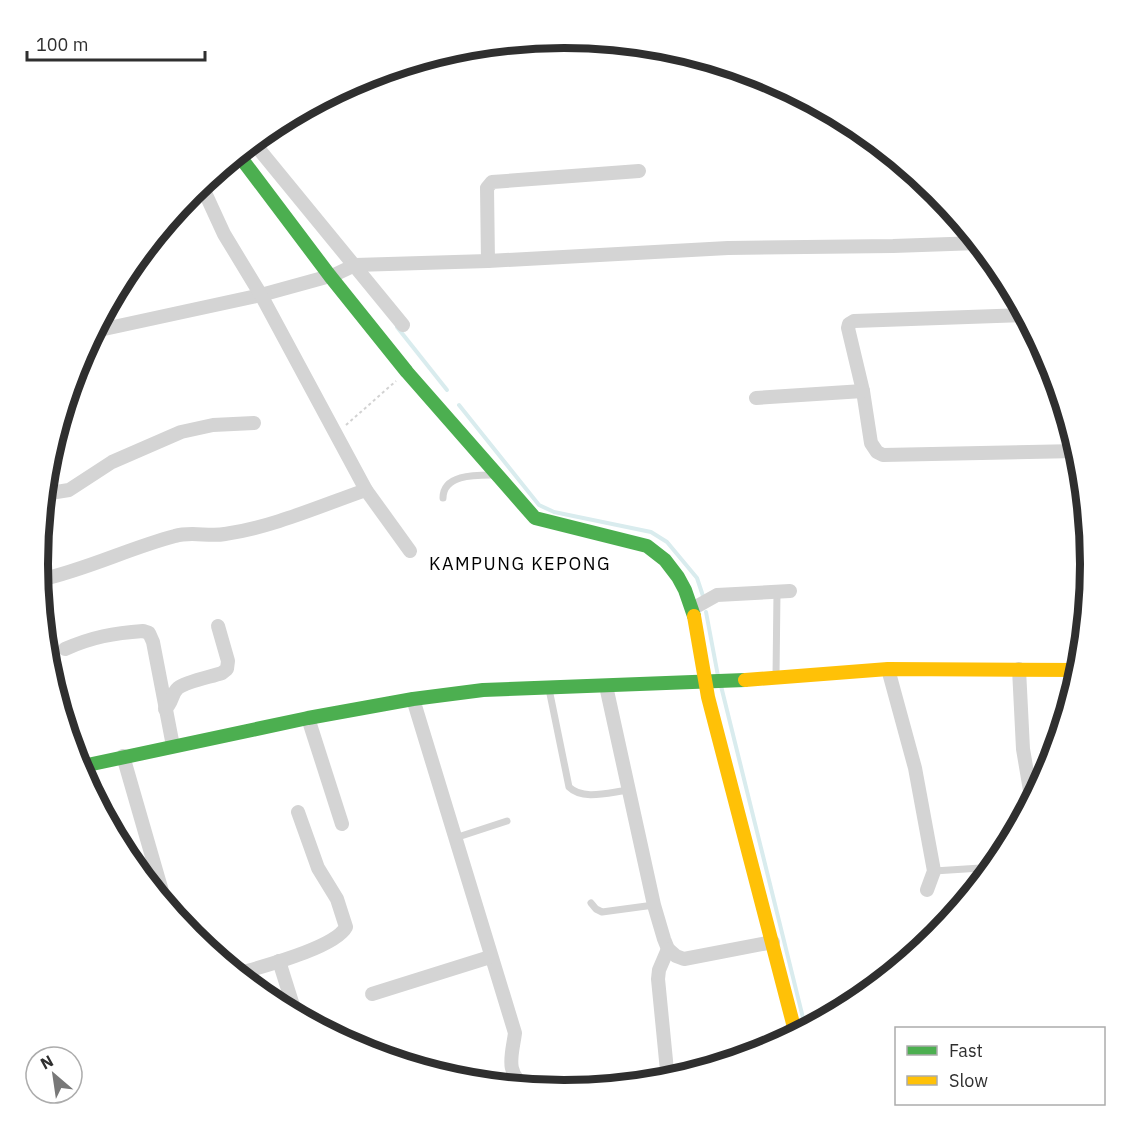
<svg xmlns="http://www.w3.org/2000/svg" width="1129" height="1129" font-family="'IBM Plex Sans',sans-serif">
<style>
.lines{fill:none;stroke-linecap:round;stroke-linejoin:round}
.stream{stroke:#d9ecee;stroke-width:4}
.path{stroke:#d2d2d2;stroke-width:2;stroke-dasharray:3 3;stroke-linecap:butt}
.lane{stroke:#d4d4d4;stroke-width:7}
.street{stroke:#d4d4d4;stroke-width:14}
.fast{stroke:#4caf50;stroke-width:14}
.slow{stroke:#ffc107;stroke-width:14}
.labels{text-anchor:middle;stroke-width:6;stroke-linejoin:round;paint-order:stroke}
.neighbourhood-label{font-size:18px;letter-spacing:1.5px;fill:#000;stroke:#fff}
.rim{fill:none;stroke:#2f2f2f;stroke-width:8}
</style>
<rect width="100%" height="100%" fill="#fff"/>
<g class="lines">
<!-- stream -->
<g class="stream">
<polyline points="397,327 447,390"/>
<polyline points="459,405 539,505 554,512 651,532 667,542 697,578 704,599"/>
<polyline points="706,612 718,676"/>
<polyline points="721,686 806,1030"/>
</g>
<!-- path -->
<polyline class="path" points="346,425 396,381"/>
<!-- lane -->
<g class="lane">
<path d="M 443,498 C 443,474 476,475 494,475"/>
<polyline points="776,676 777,592"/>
<path d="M 549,689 L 569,787 C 583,801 610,792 629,790"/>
<polyline points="455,838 507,821"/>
<polyline points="934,871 981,868"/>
<polyline points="591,903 596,909 602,912 654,905"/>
</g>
<!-- street -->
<g class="street">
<polyline points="253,142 403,325"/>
<polyline points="488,261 728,248 893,246 979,243"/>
<polyline points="334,275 355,265 488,261 487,188 492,182 639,171"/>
<polyline points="1026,315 854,321 849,324 848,328 863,391 871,443 877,452 883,455 1078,451"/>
<polyline points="95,331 261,295 330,276"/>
<polyline points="756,398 863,391"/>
<polyline points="366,490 410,551"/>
<polyline points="44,494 69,490 112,462 181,432 213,425 254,423"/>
<path d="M 39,580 C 86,570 129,548 175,536 C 191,531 209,537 225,534 C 273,527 320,506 366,490 L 261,295 L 224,234 L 201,184"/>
<polyline points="692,609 717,595 790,591"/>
<path d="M 65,649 C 92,637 114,633 143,631 L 149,633 L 153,642 L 173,746"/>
<polyline points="888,669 915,768 934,871 927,890"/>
<polyline points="1019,669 1023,749 1032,802"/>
<polyline points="606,686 654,905 664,939 668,949 676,956 684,959 773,942"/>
<path d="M 413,699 L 515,1033 C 512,1056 504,1072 527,1088"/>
<path d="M 165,709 C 173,703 171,694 178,688 C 187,681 210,677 222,673 L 227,669 L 228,661 L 218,626"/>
<polyline points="308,718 342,824"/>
<polyline points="123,756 166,905"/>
<polyline points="279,961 296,1015"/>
<path d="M 237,974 C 260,967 335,948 346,927 L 337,899 L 318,868 L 298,812"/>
<polyline points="372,994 490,957"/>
<polyline points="668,1081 658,979 659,970 668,949"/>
</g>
<!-- fast -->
<g class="fast">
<polyline points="238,154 330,276 407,372 535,518 647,546 665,560 678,577 685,590 694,616"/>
<polyline points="78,767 308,718 413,699 483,690 745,680"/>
</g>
<!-- slow -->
<g class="slow">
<polyline points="694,616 708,697 796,1035"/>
<polyline points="745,680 888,669 1081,670"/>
</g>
</g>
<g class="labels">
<!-- neighbourhood labels -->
<g class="neighbourhood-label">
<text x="520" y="570">KAMPUNG KEPONG</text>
</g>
</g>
<!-- crop -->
<path d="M0 0H1129V1129H0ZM48 564a516 516 0 1 1 1032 0a516 516 0 1 1-1032 0Z" fill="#fff" fill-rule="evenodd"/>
<path class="rim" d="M48 564a516 516 0 1 1 1032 0a516 516 0 1 1-1032 0Z"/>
<!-- legend -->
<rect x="895" y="1027" width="210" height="78" fill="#ffffff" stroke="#acacac" stroke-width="1.5"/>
<rect x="907" y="1046" width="30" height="9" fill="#4caf50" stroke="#acacac" stroke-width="1.5"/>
<text x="949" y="1057" font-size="18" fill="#2f2f2f">Fast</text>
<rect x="907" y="1076" width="30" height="9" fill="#ffc107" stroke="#acacac" stroke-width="1.5"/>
<text x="949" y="1087" font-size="18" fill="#2f2f2f">Slow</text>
<!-- north arrow -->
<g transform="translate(54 1075) rotate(331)"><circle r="28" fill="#ffffff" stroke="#acacac" stroke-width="1.5"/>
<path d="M0-4.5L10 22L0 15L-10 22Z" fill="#787878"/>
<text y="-9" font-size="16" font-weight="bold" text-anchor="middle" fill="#2f2f2f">N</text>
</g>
<!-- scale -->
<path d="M27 51v9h178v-9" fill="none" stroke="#2f2f2f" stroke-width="3"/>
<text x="36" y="51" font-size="18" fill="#2f2f2f" stroke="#ffffff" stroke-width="4.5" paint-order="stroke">100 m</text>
</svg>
